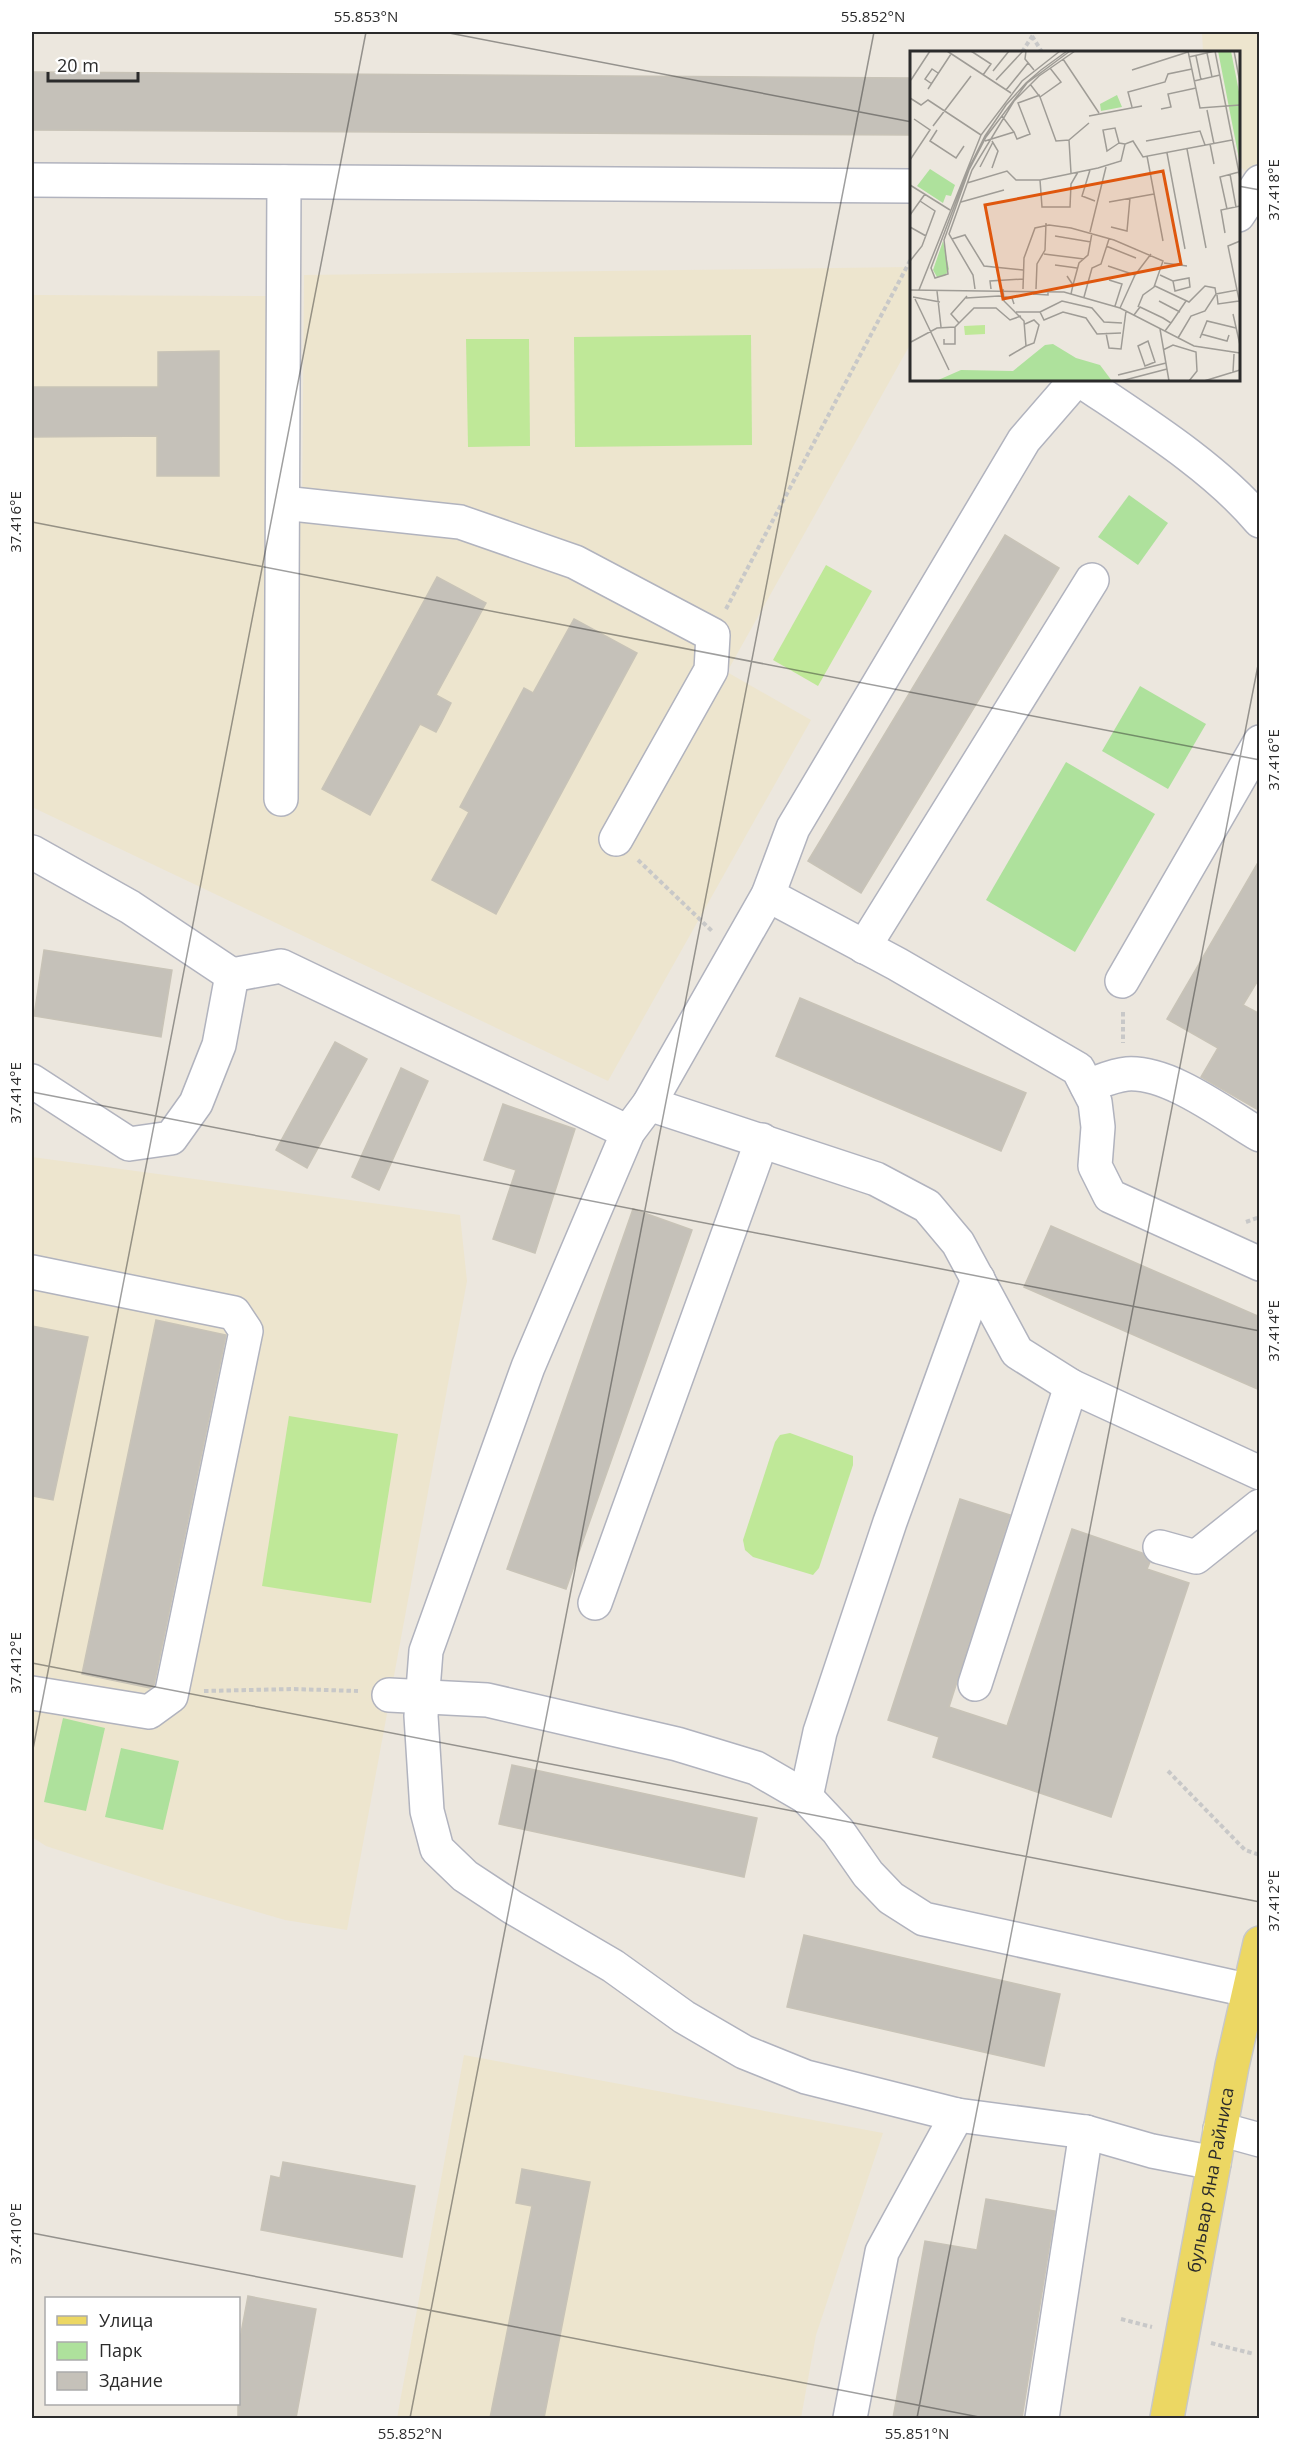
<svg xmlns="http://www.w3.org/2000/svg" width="1291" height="2450" font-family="'Open Sans',sans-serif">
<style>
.education{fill:#ede5ce}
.green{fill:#aee19c}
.pitch{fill:#bfe898}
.building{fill:#c5c1b9;stroke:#c8c3b7;stroke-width:1.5}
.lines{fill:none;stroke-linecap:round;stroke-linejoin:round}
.minor-casing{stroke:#b1b3be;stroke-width:36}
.major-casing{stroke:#c8c8c8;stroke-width:36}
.path{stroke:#c8c8c8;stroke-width:4;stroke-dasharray:4.5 3;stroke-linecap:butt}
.minor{stroke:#fff;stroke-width:33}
.major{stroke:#ecd763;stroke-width:33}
.ticks{fill:none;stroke:#2b2b2b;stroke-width:1.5;stroke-opacity:0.45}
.labels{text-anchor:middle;stroke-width:5;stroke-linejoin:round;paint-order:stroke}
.street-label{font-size:18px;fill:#2b2b2b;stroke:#fff}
.inset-road{fill:none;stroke:#9f9c96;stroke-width:1.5}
.view{fill:#df570e;fill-opacity:0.15;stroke:#df570e;stroke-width:3}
.inset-edge{fill:none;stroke:#2b2b2b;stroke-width:3}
.neatline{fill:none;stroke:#2b2b2b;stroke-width:2}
.ticks-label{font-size:15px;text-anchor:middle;fill:#2b2b2b}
</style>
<rect width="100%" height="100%" fill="#ece7de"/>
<!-- education -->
<g class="education">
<polygon points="1202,32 1259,32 1259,182 1239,166 1238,52 1203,52"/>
<polygon points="911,267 911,343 727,672 811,720 608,1081 32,807 32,295 267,296 266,517 302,517 304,275"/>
<polygon points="32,1157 460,1215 467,1281 347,1930 285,1920 166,1885 46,1846 32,1837"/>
<polygon points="464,2055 883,2133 816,2335 801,2418 397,2418"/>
</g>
<!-- green -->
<g class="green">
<polygon points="1129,495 1168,523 1138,565 1098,537"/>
<polygon points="1140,686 1206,724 1168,789 1102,751"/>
<polygon points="1066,762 1155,814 1075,952 986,900"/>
<polygon points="63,1718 105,1728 86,1811 44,1802"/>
<polygon points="121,1748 179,1761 163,1830 105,1817"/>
</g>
<!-- pitch -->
<g class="pitch">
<polygon points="751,335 752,445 575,447 574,337"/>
<polygon points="466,339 529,339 530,446 468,447"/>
<polygon points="826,565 872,591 818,686 773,660"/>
<polygon points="289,1416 398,1434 371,1603 262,1586"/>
<polygon points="790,1433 853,1456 853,1465 819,1568 813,1575 753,1557 745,1550 743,1540 775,1442 780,1435"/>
</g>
<!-- building -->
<g class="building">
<polygon points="32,72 912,78 912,135 32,130"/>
<polygon points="219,351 219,476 157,476 157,436 32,437 32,387 158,387 158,352"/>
<polygon points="1005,535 1059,568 861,893 808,861"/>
<polygon points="437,577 486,603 436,695 451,703 441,723 436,732 420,724 370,815 322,789"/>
<polygon points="574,619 637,653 496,914 432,880 469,812 460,807 524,688 533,693"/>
<polygon points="1260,859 1260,977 1243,1005 1260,1014 1260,1111 1201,1077 1218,1048 1167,1019"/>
<polygon points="44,950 172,970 161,1037 34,1016"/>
<polygon points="800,998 1026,1093 1001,1151 776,1056"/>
<polygon points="335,1042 367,1059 307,1168 276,1150"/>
<polygon points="401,1068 428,1081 379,1190 352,1177"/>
<polygon points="503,1104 575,1129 535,1253 493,1239 516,1170 484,1160"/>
<polygon points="633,1209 692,1230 566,1589 507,1569"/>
<polygon points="1051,1226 1260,1317 1260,1390 1024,1287"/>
<polygon points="156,1320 226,1335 154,1685 150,1688 82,1674"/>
<polygon points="32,1326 88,1337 53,1500 32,1496"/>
<polygon points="960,1499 1010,1515 949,1707 1007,1726 1072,1529 1142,1553 1150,1562 1147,1569 1189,1583 1111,1817 933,1757 939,1737 888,1720"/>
<polygon points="512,1765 757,1818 744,1877 499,1824"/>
<polygon points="804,1935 1060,1994 1044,2066 787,2007"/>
<polygon points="283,2162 415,2186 402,2257 261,2230 271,2176 280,2178"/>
<polygon points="522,2169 590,2182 544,2418 490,2418 532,2206 516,2203"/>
<polygon points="986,2199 1055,2211 1022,2418 893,2418 925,2241 977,2250"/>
<polygon points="248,2296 316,2309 296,2418 238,2418 238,2349"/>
</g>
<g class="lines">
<!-- minor casing -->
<g class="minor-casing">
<g id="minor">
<polyline points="32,180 912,186"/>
<polyline points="1238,215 1260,182"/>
<polyline points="1076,380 1024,440 793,828 768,895 649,1104 628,1132 528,1367 426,1651 421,1716 427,1811 437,1849 465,1876 512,1907 613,1966 684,2017 744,2052 806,2077 957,2115 1086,2132 1152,2151 1214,2163"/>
<path d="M 1080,380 C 1139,420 1214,466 1260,521"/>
<polyline points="283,503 460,522 575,562 713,635 711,670 616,839"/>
<polyline points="281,799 284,182"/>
<polyline points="32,852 130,907 232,975 281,966 628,1132"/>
<polyline points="768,895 897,964 1078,1069 1095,1102 1098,1127 1095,1166 1110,1196 1260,1264"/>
<polyline points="864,947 1092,580"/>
<polyline points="1122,981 1260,742"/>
<polyline points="32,1081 129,1144 171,1138 196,1103 219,1045 232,975"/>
<path d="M 1087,1086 C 1099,1082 1114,1075 1127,1074 C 1169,1071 1224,1114 1260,1135"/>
<polyline points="649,1104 876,1179 927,1206 958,1243 1017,1352 1071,1386 1260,1473"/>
<polyline points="32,1272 234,1313 246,1331 171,1696 149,1712 32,1693"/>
<polyline points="1160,1547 1196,1557 1260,1506"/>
<polyline points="595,1603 762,1140"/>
<polyline points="975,1684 1071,1386"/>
<polyline points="389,1695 487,1700 677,1744 756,1768 806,1797 838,1831 868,1874 891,1898 924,1919 1247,1990"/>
<polyline points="806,1797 820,1732 890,1522 978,1279"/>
<polyline points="1220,2129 1260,2140"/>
<polyline points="850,2418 882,2252 957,2115"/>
<polyline points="1042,2418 1086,2132"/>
</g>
</g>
<!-- major casing -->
<g class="major-casing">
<g id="major">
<path id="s1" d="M 1167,2418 L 1232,2066 L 1260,1943"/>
</g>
</g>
<!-- path -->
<g class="path">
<polyline points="1032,36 1042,52"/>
<polyline points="1022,52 1035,32"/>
<polyline points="726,609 912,257"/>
<polyline points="638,860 713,932"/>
<polyline points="1123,1012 1123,1043"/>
<polyline points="1246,1222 1260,1217"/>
<polyline points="204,1691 293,1689 358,1691"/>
<polyline points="1168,1771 1245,1850 1260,1855"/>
<polyline points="1121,2319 1152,2327"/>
<polyline points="1211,2343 1254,2354"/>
</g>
<!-- minor -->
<use href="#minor" class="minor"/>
<!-- major -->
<use href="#major" class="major"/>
</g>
<!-- ticks -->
<path class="ticks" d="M 444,32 L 912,122M 1238,186 L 1260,190M 32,522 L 1260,760M 32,1092 L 1260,1331M 32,1663 L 1260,1902M 32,1754 L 366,32M 32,2233 L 984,2418M 410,2418 L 874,32M 917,2418 L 1260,655"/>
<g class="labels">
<!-- street labels -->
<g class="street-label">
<text dy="6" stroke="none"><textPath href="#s1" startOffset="242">бульвар Яна Райниса</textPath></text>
</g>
</g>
<!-- overview -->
<g transform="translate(910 51)">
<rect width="330" height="330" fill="#ece7de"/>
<path d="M 308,0 L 321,0 L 330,46 L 330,113 ZM 207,44 L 212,56 L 191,60 L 190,53 ZM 20,118 L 45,134 L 41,145 L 36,144 L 33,152 L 7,135 ZM 33,190 L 39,218 L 35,225 L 27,226 L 23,219 ZM 143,293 L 166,307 L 190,314 L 202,330 L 26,330 L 51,319 L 103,320 L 135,294 Z" fill="#aee19c"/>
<path d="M 75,274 L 75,283 L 55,284 L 54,275 Z" fill="#bfe898"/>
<path class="inset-road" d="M 37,0 L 101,42M 61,0 L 81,13 L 73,24M 116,0 L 115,8 L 124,19M 157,0 L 131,19 L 116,32 L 96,54 L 75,85 L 58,119 L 21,217 L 25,227 L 38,223 L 34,189 L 59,119 L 76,86 L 117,32 L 160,0M 278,0 L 290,57 L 330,54M 305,0 L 330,127M 324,0 L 330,32M 297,2 L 302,26M 286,5 L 291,29M 279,6 L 305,0M 153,8 L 189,62M 222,19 L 278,1M 83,20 L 99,0M 1,29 L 20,0M 86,29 L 113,0M 284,30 L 310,24M 22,33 L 15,28 L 22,18 L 28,22M 120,33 L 130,46 L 146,90 L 159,89 L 161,122M 18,38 L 41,3M 96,39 L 118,12M 130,46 L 151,31 L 140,17M 0,47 L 11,54 L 18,49 L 71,84M 222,56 L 218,41 L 255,31 L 258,23 L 282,18M 251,58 L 261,56 L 258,43 L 286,37M 297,59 L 304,93M 179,65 L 232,55M 23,75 L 61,25M 27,79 L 20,90 L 46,107 L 54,95M 104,81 L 107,88 L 120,83 L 108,52 L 130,44M 159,89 L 179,72M 75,90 L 104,81 L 92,65M 236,90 L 290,80 L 295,94M 209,92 L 197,100 L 193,79 L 205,77 L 209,92 L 215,93M 300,93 L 304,113M 277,98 L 296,197M 257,102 L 275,198M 237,105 L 253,190M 0,109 L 20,79 L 4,68M 70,116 L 83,91M 82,117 L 88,100 L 82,90M 180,119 L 172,145 L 185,150M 320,123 L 326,156M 130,129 L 132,156 L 160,156 L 161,133 L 168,121M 57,132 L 97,120 L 106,129 L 130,129 L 188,117 L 211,110 L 215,93 L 223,90 L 233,106 L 322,89M 0,134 L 40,159M 51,151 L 94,139M 199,151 L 244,143M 317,158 L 310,126 L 329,121M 0,164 L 15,143M 0,176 L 16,185M 201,176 L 217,180 L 220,147M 180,181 L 196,116M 315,182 L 311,159 L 330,155M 145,185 L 181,191M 42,188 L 55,184 L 74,215 L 113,219M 196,195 L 226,207M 134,203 L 174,208M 0,210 L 12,195 L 25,160 L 10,150M 254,212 L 277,215M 145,214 L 167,217M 198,215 L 225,224 L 210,257M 225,224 L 241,203M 250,224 L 263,230 L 265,240 L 280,236 L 279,227 L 263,230M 157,225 L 163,234 L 161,243M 199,229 L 212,233 L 205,255M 163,234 L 169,212 L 178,204 L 182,182M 245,235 L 279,251 L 295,235 L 305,237 L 306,243M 65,238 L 63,224 L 39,183 L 62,119 L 104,50 L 129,25 L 165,0M 81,238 L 80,230 L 114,228M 93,238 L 94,250 L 114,270 L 116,295 L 99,305M 113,238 L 114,207 L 125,177 L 139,174 L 161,177 L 204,189 L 253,210 L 244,236 L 233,244 L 228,256M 126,238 L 127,213 L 135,199 L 136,172M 0,239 L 154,241 L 210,257 L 284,295 L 330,302M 9,239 L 71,84 L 112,30 L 150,0M 327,239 L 318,195 L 330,190M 27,240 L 31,276M 123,243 L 138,244 L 138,239M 307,244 L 308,253 L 329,250M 3,246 L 30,251M 174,246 L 182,217 L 191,213 L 199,188M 56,247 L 89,245 L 102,247 L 104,253M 5,248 L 39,319M 249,250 L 270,261M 106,261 L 130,261 L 134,269 L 153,261 L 176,267 L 187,283 L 211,282M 130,261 L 152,250 L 182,257 L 194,271 L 212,272M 323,263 L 330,294M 224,264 L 230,256 L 253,267 L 261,272 L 255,280M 49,272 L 41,263 L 57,245M 261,272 L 276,250M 115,273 L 124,269 L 129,274 L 124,292 L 116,295M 250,278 L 259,330M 196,282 L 199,297 L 211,298 L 216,260M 291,283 L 317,290 L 319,284M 268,287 L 281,265 L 295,260 L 306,243 L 327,239 L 330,253M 290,287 L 297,270 L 326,277M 34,288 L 34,293 L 45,293 L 45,276 L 64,257 L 86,257 L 100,269 L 111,265M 238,290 L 245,311 L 235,315 L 228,295 ZM 1,291 L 27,277 L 45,276M 253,299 L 263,294 L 286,301 L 287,320 L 279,330M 323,321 L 324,303M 208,324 L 256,312M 211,330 L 257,318M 294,330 L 330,319"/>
<path class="view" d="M 253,120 L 271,213 L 93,248 L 75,154 Z"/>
<rect width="330" height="330" class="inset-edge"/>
</g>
<!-- border -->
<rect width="1291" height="2450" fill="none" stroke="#ffffff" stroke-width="66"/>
<!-- legend -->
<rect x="45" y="2297" width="195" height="108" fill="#ffffff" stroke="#aaaaaa" stroke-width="1.5"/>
<rect x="57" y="2316" width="30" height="9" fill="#ecd763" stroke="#aaaaaa" stroke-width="1.5"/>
<text x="99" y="2327" font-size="18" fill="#2b2b2b">Улица</text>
<rect x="57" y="2342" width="30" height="18" fill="#aee19c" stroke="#aaaaaa" stroke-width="1.5"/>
<text x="99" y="2357" font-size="18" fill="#2b2b2b">Парк</text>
<rect x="57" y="2372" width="30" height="18" fill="#c5c1b9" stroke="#aaaaaa" stroke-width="1.5"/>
<text x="99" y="2387" font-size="18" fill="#2b2b2b">Здание</text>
<!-- scale -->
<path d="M48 72v9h90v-9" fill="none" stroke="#2b2b2b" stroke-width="3"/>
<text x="57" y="72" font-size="18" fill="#2b2b2b" stroke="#ffffff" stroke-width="4.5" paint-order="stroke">20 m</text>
<rect x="33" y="33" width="1225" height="2384" class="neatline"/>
<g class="ticks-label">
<text x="366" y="22">55.853°N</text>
<text x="873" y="22">55.852°N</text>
<text transform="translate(1274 190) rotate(-90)" y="5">37.418°E</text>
<text transform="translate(16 522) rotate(-90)" y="5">37.416°E</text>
<text transform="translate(1274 760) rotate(-90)" y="5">37.416°E</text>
<text transform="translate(16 1093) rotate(-90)" y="5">37.414°E</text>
<text transform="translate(1274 1331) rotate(-90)" y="5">37.414°E</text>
<text transform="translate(16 1663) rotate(-90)" y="5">37.412°E</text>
<text transform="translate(1274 1901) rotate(-90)" y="5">37.412°E</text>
<text transform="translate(16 2234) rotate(-90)" y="5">37.410°E</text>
<text x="410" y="2439">55.852°N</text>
<text x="917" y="2439">55.851°N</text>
</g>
</svg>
